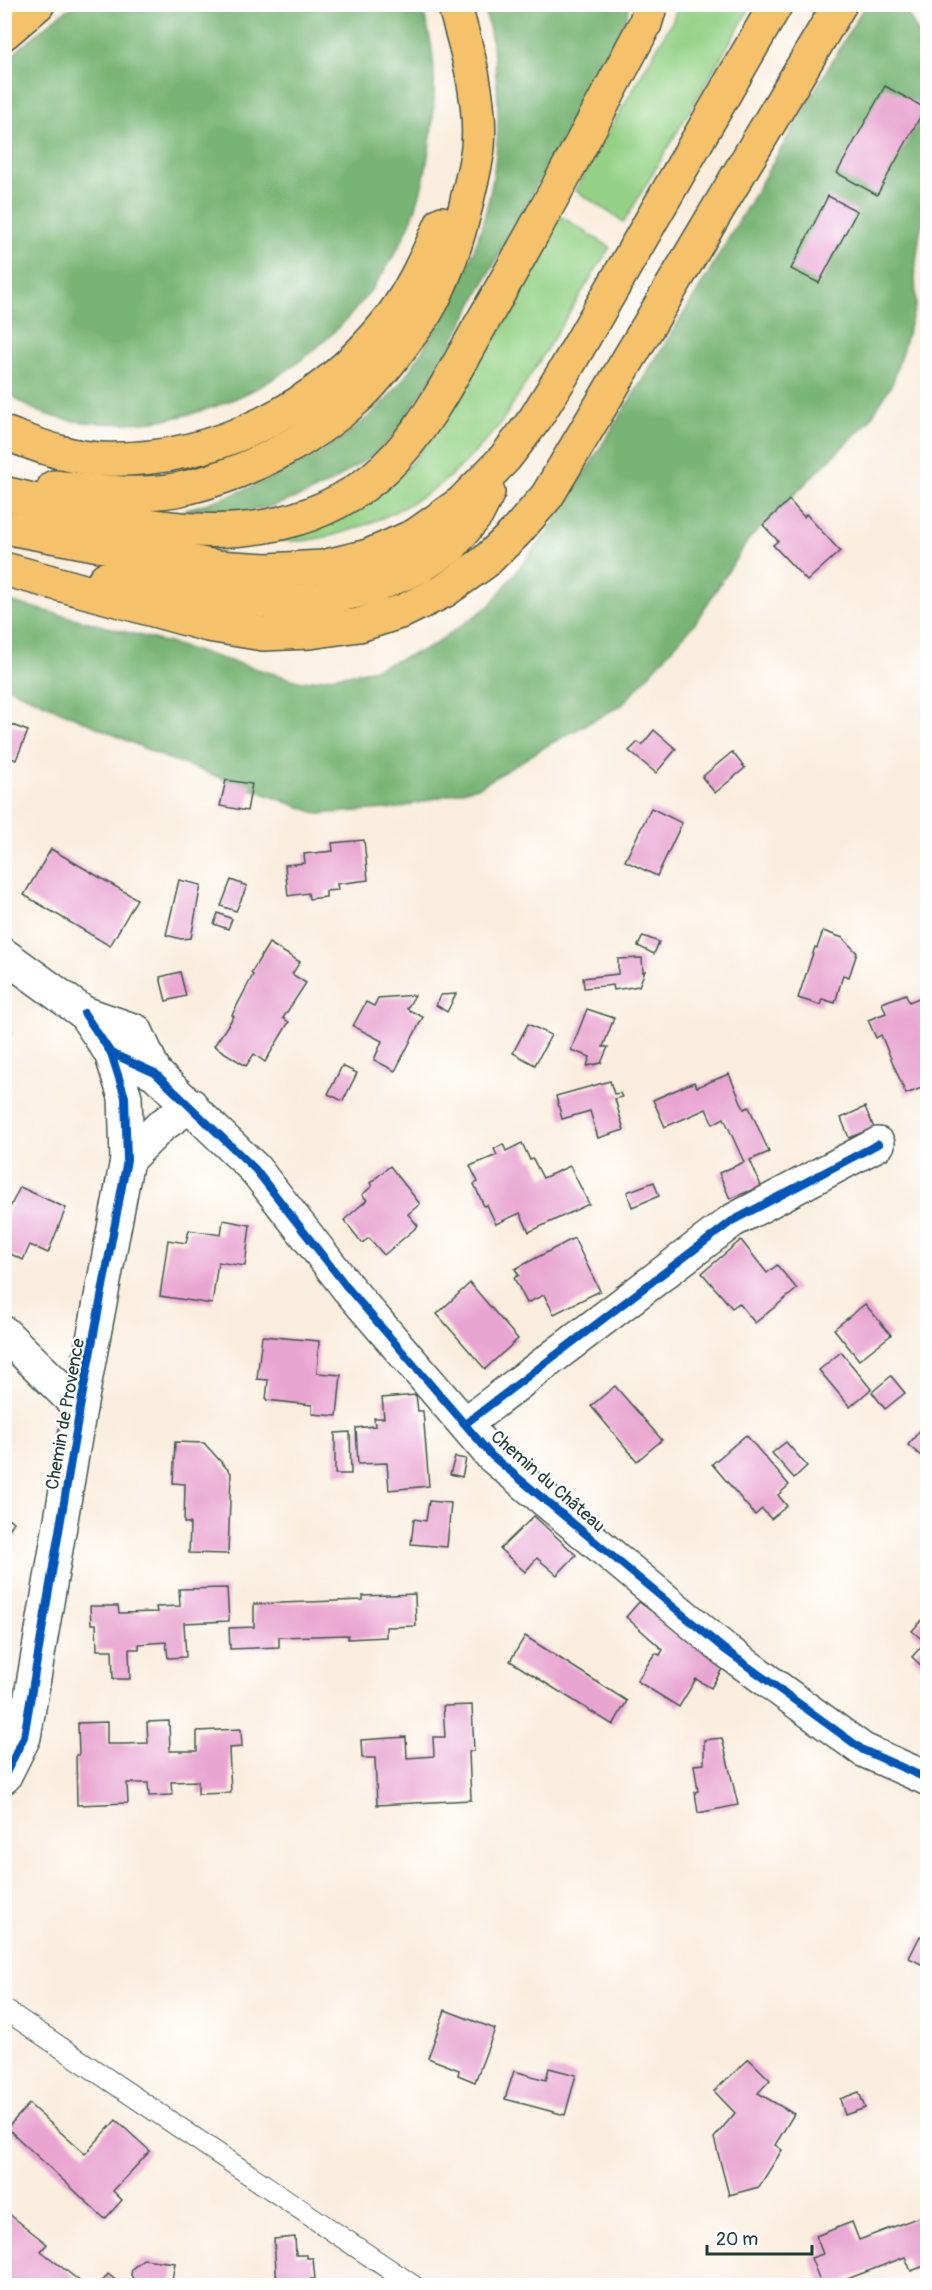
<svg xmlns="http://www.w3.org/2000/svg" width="932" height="2290" font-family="Pangolin,sans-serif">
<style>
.green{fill:#95d287;stroke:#5a885e;stroke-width:1.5}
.forest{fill:#78b474;stroke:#4c7854;stroke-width:1.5}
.building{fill:#e9a5d1}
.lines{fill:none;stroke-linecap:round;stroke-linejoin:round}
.service-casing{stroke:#40574d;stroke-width:22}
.minor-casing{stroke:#40574d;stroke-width:36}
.motorway-casing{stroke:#40574d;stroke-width:36}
.service{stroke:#fff;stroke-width:20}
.minor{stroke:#fff;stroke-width:33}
.motorway{stroke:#f5c16b;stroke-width:33}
.cycleway-casing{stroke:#fff;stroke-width:11}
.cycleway{stroke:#0057b8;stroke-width:8}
.labels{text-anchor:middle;stroke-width:4.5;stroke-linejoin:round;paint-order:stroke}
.street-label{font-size:18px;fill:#1f3d34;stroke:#fff}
</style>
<rect width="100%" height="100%" fill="#fff"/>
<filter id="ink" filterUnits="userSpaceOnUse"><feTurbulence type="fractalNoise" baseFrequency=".0167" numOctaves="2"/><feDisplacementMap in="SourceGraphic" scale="12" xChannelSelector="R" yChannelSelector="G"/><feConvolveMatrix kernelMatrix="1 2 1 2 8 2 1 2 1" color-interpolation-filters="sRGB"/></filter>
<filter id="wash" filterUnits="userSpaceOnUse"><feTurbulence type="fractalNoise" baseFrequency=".008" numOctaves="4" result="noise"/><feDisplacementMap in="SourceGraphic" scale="24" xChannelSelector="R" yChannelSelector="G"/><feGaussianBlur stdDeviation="1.35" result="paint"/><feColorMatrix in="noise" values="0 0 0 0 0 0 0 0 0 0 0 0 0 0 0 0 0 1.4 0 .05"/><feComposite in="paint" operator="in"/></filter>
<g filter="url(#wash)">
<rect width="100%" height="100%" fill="#f9eddd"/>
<!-- green -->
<g class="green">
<polygon points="678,5 752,5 624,222 575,190 673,20"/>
<path d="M 560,216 L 610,247 L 501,423 C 486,440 471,458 454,473 C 416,506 358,533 309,540 C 296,542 281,540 268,541 L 371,499 L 396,480 L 418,455 Z"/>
</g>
<!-- forest -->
<g class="forest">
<path d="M 75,5 L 422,5 C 425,18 429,31 431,44 C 440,95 429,181 408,228 C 358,337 249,419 128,423 C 85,425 36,421 5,389 L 5,61 L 59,15 Z"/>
<path d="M 484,5 L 630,5 L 625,21 L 442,361 L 398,429 L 387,442 L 374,454 L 332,482 L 307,494 L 270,507 L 242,511 L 184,510 C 253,491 325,458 378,408 C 406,381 427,345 444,310 C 453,293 464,276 471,258 C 503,175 506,91 484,5 Z"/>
<polygon points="865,5 913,5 908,14 927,50 928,198 920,232 915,271 916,304 893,382 869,421 748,540 695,623 622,705 548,745 481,786 399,808 319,814 164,757 5,686 4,600 176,645 302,682 371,670 429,648 489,606 549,530 699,289"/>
</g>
<g id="blocks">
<!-- building -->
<g class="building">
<polygon points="885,86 925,108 877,195 837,173"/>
<polygon points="828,196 857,211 819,283 791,269"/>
<polygon points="789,500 804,517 806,514 840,551 807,581 773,545 778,541 763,525"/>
<polygon points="12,725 28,731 16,760 5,755 5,745"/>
<polygon points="654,730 676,749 656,773 629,751 638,742 642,745"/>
<polygon points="732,752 745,768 715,793 702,777"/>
<polygon points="226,780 252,784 247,811 220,806"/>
<polygon points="651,808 682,823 657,876 625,861"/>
<polygon points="364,840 368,880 337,884 338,890 326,891 326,897 309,899 308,893 288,896 285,865 305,863 304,854 333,851 332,843"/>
<polygon points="51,849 137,899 110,946 24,895"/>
<polygon points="179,880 201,885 191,938 181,939 166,935"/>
<polygon points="231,880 247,886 236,911 221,906"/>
<polygon points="218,913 232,919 228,929 214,924"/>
<polygon points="823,931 843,938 857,953 849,977 843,975 835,1003 822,999 820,1005 798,998 815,947 817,948"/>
<polygon points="643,936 659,942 654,954 638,946"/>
<polygon points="269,943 300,962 292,974 306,983 283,1018 289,1022 265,1062 254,1054 246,1066 214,1046 234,1016 232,1015 253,975 251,973"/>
<polygon points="642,958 643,972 645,971 639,986 614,990 613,985 584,988 583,978 618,974 618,959"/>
<polygon points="180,972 186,996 166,1001 160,977"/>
<polygon points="456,994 447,1012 436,1005 441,995"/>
<polygon points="906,994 909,1002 924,996 927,1004 927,1086 906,1094 881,1035 876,1038 868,1020 886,1013 882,1003"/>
<polygon points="415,995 407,1009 423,1017 395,1071 374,1060 382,1041 353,1026 366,1002 374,1006 378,998"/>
<polygon points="587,1009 614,1018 603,1047 608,1047 601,1063 587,1066 590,1057 571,1050"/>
<polygon points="528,1024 551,1035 535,1065 513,1053"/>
<polygon points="4,1027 12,1031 4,1044"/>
<polygon points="342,1066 357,1073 343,1101 328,1094"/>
<polygon points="729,1074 744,1109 749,1107 769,1152 750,1160 761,1186 730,1199 719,1173 744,1162 724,1118 713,1124 706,1109 665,1127 653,1100 694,1082 697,1087"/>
<polygon points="610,1081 614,1094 620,1093 622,1097 615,1099 624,1130 598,1138 590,1111 562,1119 556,1096"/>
<polygon points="865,1107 874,1128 849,1138 841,1118"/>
<polygon points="522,1143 530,1160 533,1159 543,1178 570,1166 589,1204 529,1232 520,1213 496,1224 487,1205 484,1206 474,1184 478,1182 470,1166 497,1155 494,1149 503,1144 506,1151"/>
<polygon points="390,1166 420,1204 408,1214 418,1226 384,1255 369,1238 362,1243 344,1220 367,1200 362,1195 372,1186 370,1183"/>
<polygon points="654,1182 659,1196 632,1207 627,1192"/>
<polygon points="20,1187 66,1208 48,1253 30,1245 23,1260 4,1251 4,1220"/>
<polygon points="223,1220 250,1225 245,1266 218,1262 212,1304 160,1296 168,1240 186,1243 189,1230 221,1235"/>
<polygon points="574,1238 600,1291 554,1314 544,1295 527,1303 514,1278 519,1275 515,1269"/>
<polygon points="741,1240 767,1273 777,1265 797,1289 755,1323 739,1303 732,1308 702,1273"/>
<polygon points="470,1283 518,1339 485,1369 437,1314"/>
<polygon points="865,1304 891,1335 859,1360 834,1329"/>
<polygon points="262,1336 319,1341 317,1373 341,1375 337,1416 312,1414 312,1405 266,1400 268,1380 257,1379"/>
<polygon points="841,1352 871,1389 850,1407 819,1370"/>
<polygon points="891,1376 905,1393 885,1409 872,1392"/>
<polygon points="615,1386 662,1440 637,1461 591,1406"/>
<polygon points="416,1395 418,1411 423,1411 429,1486 389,1490 387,1463 358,1464 356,1428 375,1426 374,1418 384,1418 382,1398"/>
<polygon points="927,1422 927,1461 908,1445"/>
<polygon points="350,1432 351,1474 335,1474 335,1433"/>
<polygon points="746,1435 789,1485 778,1495 787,1506 771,1519 762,1509 755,1515 712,1464"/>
<polygon points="175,1442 204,1443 231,1473 228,1554 189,1553 190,1523 184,1523 185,1484 173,1483"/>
<polygon points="786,1442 807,1466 794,1478 772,1453"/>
<polygon points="455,1457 466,1459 462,1477 450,1474"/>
<polygon points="429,1501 451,1503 447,1547 411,1544 414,1519 426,1521"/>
<polygon points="4,1516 14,1522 4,1538"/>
<polygon points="534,1516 576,1555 557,1575 537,1558 525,1572 500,1549"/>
<polygon points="227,1588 229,1621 184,1623 186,1657 168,1658 166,1642 139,1644 139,1649 129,1649 130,1679 113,1679 112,1650 97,1650 96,1624 91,1624 90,1606 118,1606 119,1613 157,1612 156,1607 180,1606 179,1589"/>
<polygon points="415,1594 416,1626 386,1627 386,1637 348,1639 348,1635 279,1637 279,1647 230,1649 229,1628 254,1627 254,1604 363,1600 363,1596"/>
<polygon points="639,1602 725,1664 711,1688 696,1679 679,1707 637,1681 655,1653 660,1655 663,1650 626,1617"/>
<polygon points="927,1614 927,1671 912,1657 925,1642 912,1631"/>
<polygon points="525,1636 627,1701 613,1725 510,1661"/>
<polygon points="472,1705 474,1751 469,1752 471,1800 377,1805 375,1758 362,1758 361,1740 406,1737 407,1758 434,1756 433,1737 445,1737 443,1706"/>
<polygon points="169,1721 170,1751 197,1751 197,1731 241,1729 242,1747 229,1748 231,1793 198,1794 198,1781 171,1782 172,1795 149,1796 148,1783 127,1783 128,1803 77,1805 76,1755 79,1755 78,1723 107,1722 107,1744 126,1744 148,1743 147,1722"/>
<polygon points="722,1738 738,1805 698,1813 695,1792 698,1791 694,1765 704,1764 704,1740"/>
<polygon points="920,1936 927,1940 927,1967 909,1958"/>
<polygon points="445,2010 495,2029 475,2082 458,2075 459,2070 428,2058"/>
<polygon points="749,2059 770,2080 758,2093 794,2114 775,2145 782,2150 759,2187 729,2195 714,2138 735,2113 714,2091"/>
<polygon points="549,2068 576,2075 565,2115 505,2099 514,2071 546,2080"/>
<polygon points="859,2092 865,2108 845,2115 840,2099"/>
<polygon points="29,2104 85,2154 116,2120 150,2151 113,2191 122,2200 105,2219 7,2128"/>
<polygon points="4,2210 47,2244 41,2251 86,2286 4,2286"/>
<polygon points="927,2214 927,2265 911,2271 905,2257 829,2286 822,2286 811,2258 823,2254 816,2236 852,2222 859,2240"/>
<polygon points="295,2237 296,2255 307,2255 307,2258 313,2258 315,2279 311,2279 311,2286 277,2286 274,2239"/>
<polygon points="143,2259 175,2263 171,2286 139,2286 135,2282 131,2275 132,2269"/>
<polygon points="108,2274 123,2286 99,2286"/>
</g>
</g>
</g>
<g filter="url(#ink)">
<use href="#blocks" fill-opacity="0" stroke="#40574d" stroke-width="1.5"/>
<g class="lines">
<!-- service casing -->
<g class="service-casing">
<polyline id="service" points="4,2009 414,2286"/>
</g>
<!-- minor casing -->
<g class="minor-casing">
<g id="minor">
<polyline points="4,955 84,1013 136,1031 155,1073"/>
<polyline points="84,1013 111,1053 155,1073 255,1169 347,1287 492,1456 724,1649 863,1750 928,1779"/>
<polyline points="127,1160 161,1126 191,1105"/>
<polyline points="4,1333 80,1408"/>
<polyline points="465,1424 732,1221 878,1144"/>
<polyline points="4,1777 24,1737 80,1408 127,1160 125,1097 111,1053"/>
</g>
</g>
<!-- motorway casing -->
<g class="motorway-casing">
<g id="motorway">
<polyline points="4,33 38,4"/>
<path d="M 4,433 C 35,444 68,458 101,459 C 214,463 321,408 390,319 C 412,290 427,256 442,223"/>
<path d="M 54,487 C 95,492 149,498 189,487 C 249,472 311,440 356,399 C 374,383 389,363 403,344 C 416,327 429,310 437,291 C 450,263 459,234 466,205 C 470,186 476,166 478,147 C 482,100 467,49 454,4"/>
<path d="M 4,493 C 93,514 190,545 281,523 C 319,514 357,495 385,468 C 428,427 455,369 484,319 C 540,222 593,123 645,24 L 651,4"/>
<polyline points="4,527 216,567 268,570 322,567 368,556 416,535 461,503 505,458 535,419 564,372 776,4"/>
<polyline points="4,569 208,625 263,634 310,632 359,625 403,611 444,591 485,562 516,532 547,496 840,4"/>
<polyline points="105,579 270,602 318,600 370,588 421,566 451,546 477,514 488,492"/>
</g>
</g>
<!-- service -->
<use href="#service" class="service"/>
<!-- minor -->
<use href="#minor" class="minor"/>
<!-- motorway -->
<use href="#motorway" class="motorway"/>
<!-- cycleway casing -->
<g class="cycleway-casing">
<g id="cycleway">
<polyline points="84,1013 111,1053 155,1073 255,1169 347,1287 492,1456 724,1649 863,1750 928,1779"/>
<polyline points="465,1424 732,1221 878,1144"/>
<polyline points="4,1777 24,1737 80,1408 127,1160 125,1097 111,1053"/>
</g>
</g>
<!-- cycleway -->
<use href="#cycleway" class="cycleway"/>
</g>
</g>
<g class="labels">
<!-- street labels -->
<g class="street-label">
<text transform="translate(65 1414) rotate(-80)" y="6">Chemin de Provence</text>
<text transform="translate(548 1481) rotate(41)" y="6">Chemin du Château</text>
</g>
</g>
<!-- margin -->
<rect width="932" height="2290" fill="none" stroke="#fff" stroke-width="24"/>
<!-- scale -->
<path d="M707 2245v9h105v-9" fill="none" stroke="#1f3d34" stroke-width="3"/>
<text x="716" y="2245" font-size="18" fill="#1f3d34" stroke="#ffffff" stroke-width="4.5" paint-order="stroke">20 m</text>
</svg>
